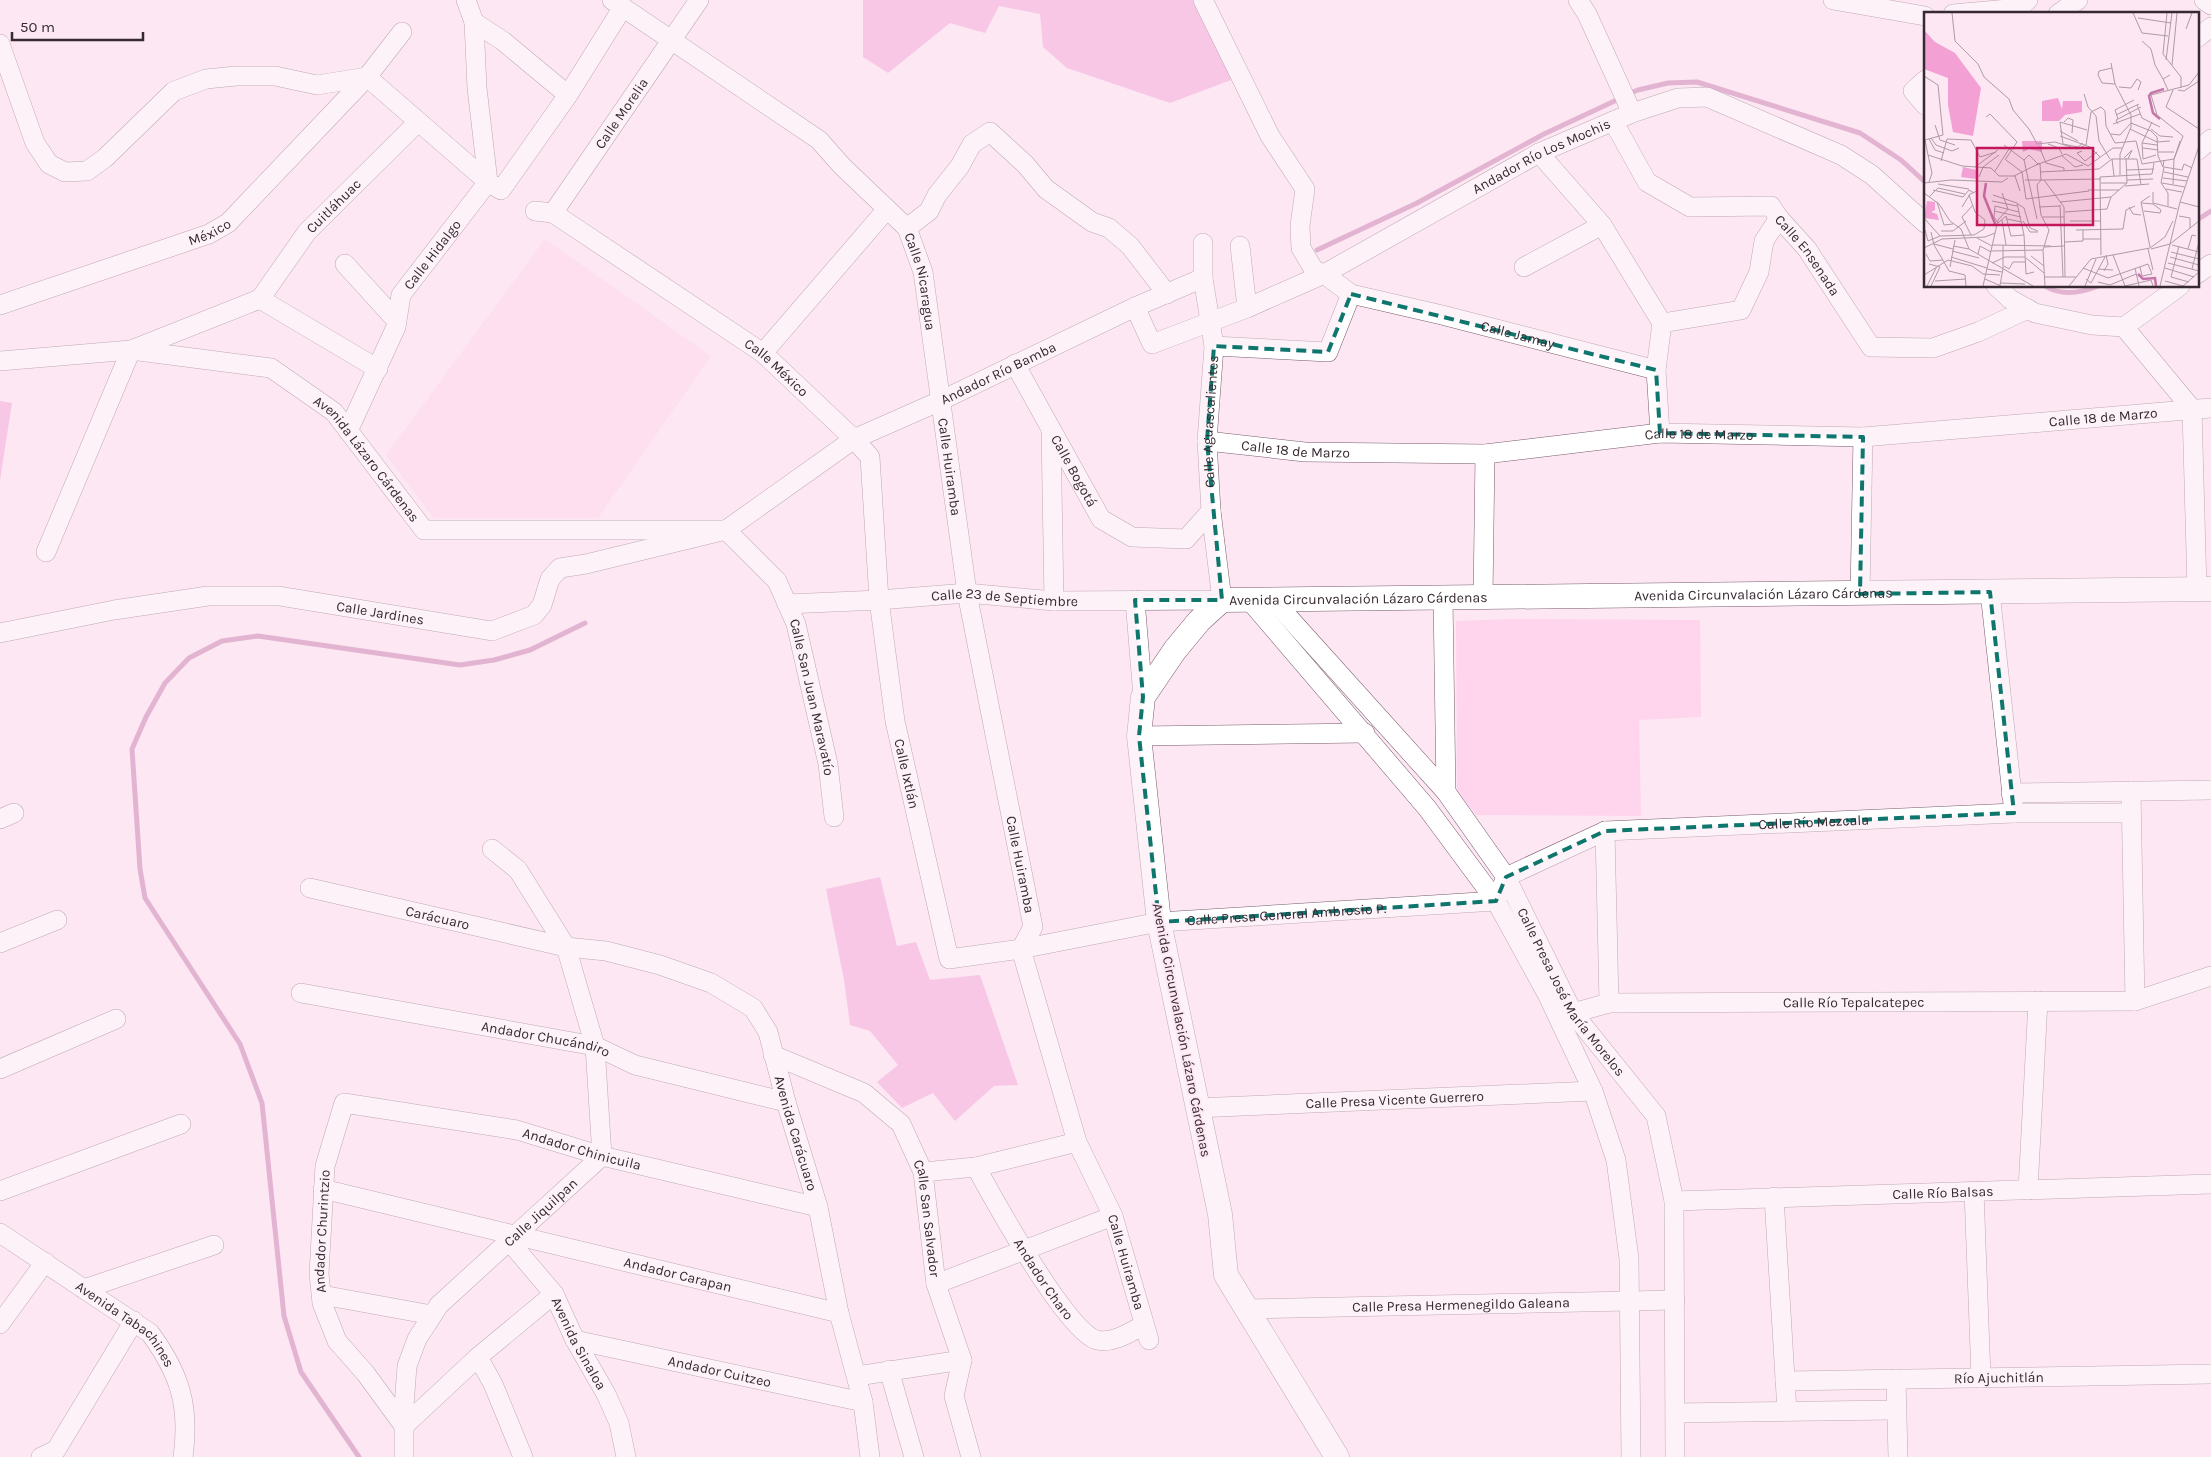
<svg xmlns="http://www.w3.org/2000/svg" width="2211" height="1457" font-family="Karla,sans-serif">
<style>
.built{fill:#ffd5ed}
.green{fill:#f3a1d4}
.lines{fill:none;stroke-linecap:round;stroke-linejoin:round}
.stream{stroke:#c676a8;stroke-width:5}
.minor-casing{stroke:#795c6d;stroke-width:20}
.tertiary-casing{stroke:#795c6d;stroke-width:25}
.minor{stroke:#fff;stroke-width:19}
.tertiary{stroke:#fff;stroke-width:24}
.marked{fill:none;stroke:#0f766e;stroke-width:4;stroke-dasharray:10 6;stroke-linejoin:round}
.labels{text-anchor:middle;stroke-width:4;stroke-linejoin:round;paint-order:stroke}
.street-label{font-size:14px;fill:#362931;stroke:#fce7f3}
.inset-river{fill:none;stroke:#c676a8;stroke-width:2.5}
.inset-road{fill:none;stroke:#ad9ba5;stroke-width:1}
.view{fill:#c2185b;fill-opacity:0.15;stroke:#c2185b;stroke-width:2.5}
.inset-edge{fill:none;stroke:#362931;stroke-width:2.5}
</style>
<rect width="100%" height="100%" fill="#fce7f3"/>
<!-- built -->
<g class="built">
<polygon points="545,239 711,356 598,518 434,518 386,455"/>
<polygon points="1509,619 1700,620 1701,717 1639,720 1641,816 1476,815 1457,791 1456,621"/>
</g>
<!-- green -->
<g class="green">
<polygon points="863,0 1200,0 1239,77 1170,103 1067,68 1043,47 1040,14 999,6 985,33 950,23 888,73 863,57"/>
<polygon points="0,401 12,403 0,480"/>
<polygon points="880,877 897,946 916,942 930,980 980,975 1018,1085 994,1086 955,1121 933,1093 902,1108 877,1082 898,1065 870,1031 850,1025 844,980 826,889"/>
</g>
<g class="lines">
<!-- stream -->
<g class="stream">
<polyline points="1628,94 1638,90 1668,83 1697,82 1860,133 1901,160 1925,182"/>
<polyline points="2197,220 2211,211"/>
<polyline points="1317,250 1417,203 1544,134 1621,98"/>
<path d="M 2045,286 C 2061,296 2081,293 2098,286"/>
<polyline points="359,1457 301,1372 284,1316 262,1103 240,1044 145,898 140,869 132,749 146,717 165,683 189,658 222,641 258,636 460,665 494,660 530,650 585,623"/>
</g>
<!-- minor casing -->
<g class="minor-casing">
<g id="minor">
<polyline points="466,0 474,22 477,88 488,182"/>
<path id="s1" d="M 612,0 L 819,140 L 842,166 L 907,228 L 923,272 L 967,593 L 1033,927 L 1021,949 L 1077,1142 L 1113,1216 L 1149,1340"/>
<path id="s2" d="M 1203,0 L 1270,136 L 1305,189 L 1300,226 L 1301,248 L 1314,270 L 1324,274 L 1351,294 L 1442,315 L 1656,370 L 1660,433"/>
<polyline points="1578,0 1587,14 1632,113"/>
<polyline points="1833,0 1925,16"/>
<polyline points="2204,0 2211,5"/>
<polyline points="1953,14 2019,8 2028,0"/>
<polyline points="2058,14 2078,0"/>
<polyline points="474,22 503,41 568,95"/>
<polyline points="2197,38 2211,27"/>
<polyline points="0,44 35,143 49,164 65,172 87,171 105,158 174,91 206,79 236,76 275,76 317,85 367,77"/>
<polyline points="367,77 488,182"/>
<polyline points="1925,80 1913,91 1925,105"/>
<path id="s3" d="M 1613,121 L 1647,182 L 1690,207 L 1771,206 L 1779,218 L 1807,249 L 1871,347 L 1933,348 L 1978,332 L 2028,309"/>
<polyline points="2197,151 2211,139"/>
<polyline points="1539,153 1602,225 1662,323"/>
<path id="s4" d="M 535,211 L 553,213 L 699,0"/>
<path id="s5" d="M 553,213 L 763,353 L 854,439 L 870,457 L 879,600 L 895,721 L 949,959 L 1021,949 L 1159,922 L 1496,901 L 1506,877 L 1605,831 L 2014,813 L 2131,813"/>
<polyline points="907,228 929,211 937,195 960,166 972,144 990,132 1025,164 1046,189 1092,222 1109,228 1130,246 1167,294"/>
<polyline points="1240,246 1247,308"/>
<polyline points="345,264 396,320"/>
<polyline points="1524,267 1602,225"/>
<polyline points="2197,274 2211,264"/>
<polyline points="1996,286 2010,299 2035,313 2092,325 2124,327 2180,286"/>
<path id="s6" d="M 260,299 L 307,232 L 418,122"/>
<polyline points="260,299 378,369"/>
<path id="s7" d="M 0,305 L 209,234 L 228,223 L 367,77 L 402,32"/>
<path id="s8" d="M 1135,307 L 1152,344 L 1247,308 L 1324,274 L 1539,153 L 1632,113 L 1678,98 L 1707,97 L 1841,155 L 1872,175 L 1925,223"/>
<polyline points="1662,323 1741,310 1759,272 1764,241 1779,218"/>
<polyline points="2124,327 2192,409 2197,589"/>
<polyline points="1214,346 1328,352 1351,294"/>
<polyline points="763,353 887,209"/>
<path id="s9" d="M 0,361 L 131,350 L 271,368 L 334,412 L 424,530 L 726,530 L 777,581 L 796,624 L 828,764 L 834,817"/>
<path id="s10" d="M 1015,364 L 1101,519 L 1132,537 L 1186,539 L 1211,511"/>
<polyline points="1656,370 1662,323"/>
<polyline points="1051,429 1054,601"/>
<path id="s11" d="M 348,431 L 396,327 L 401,295 L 488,182 L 501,190 L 568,95 L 623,7"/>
<path id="s12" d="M 1207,441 L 1305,452 L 1485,454 L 1660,433 L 1863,437 L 2211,408"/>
<polyline points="46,552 131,350 260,299"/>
<polyline points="1990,592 2014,813"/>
<polyline points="1860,594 1863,437"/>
<polyline points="1443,598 1446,792"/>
<polyline points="1483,598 1485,454"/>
<polyline points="1135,600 1143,697"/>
<path id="s13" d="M 1273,600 L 1446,792 L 1506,877 L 1573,1013 L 1656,1116 L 1674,1201 L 1675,1457"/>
<polyline points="1250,601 1427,808 1496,901 1547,994 1593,1091 1616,1160 1629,1259 1631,1457"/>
<path id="s14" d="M 787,604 L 879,600 L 967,593 L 1054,601 L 1222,600 L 1211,511 L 1207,441 L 1214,346 L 1203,278 L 1203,243"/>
<path id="s15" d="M 0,633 L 114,610 L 208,596 L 279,596 L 492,631 L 534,615 L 542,605 L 550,579 L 560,568 L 586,564 L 726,530 L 854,439 L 940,401 L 1135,307 L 1203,278"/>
<polyline points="1139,736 1365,733"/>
<polyline points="2131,791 2135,1001"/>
<polyline points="2011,793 2211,790"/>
<polyline points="0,819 14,813"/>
<polyline points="1605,831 1609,1003"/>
<path id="s16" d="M 310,888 L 566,947 L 606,951 L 660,965 L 711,983 L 753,1008 L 768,1032 L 786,1102 L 818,1207 L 839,1313 L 863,1402 L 870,1457"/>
<polyline points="0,943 57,920"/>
<path id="s17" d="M 301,993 L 595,1046 L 635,1065 L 786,1102"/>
<path id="s18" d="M 1573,1013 L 1609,1003 L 2135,1001 L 2211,976"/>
<path id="s19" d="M 773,1055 L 864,1093 L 901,1124 L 923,1172 L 936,1284 L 962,1360 L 954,1396 L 971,1457"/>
<polyline points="0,1069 116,1019"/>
<path id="s20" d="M 1196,1108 L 1593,1091"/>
<path id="s21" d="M 976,1167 C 993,1198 1067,1333 1097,1340 C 1113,1344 1130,1332 1144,1325"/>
<polyline points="923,1172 976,1167 1077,1142"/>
<path id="s22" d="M 323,1189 L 839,1313"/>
<polyline points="2028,1190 2038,1001"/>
<polyline points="0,1191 181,1124"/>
<polyline points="1974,1191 1981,1378"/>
<polyline points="1774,1197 1787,1411"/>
<path id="s23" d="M 1674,1201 L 2211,1184"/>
<path id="s24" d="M 0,1233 L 150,1333 C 180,1374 190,1406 183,1457"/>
<path id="s25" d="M 509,1241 L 554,1294 L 575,1340 L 606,1394 L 619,1423 L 626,1457"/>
<polyline points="936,1284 1113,1216"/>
<polyline points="84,1289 214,1245"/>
<path id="s26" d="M 554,1294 L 478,1357 L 404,1426 L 366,1374 L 337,1341 L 322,1303 L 319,1274 L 325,1166 L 344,1103 L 517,1130 L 602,1156 L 818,1207"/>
<polyline points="322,1295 432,1315"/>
<path id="s27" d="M 1246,1309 L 1675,1300"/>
<polyline points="0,1324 45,1262"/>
<path id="s28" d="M 575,1340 L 863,1402"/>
<polyline points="478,1357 493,1384 523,1457"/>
<polyline points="889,1370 914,1457"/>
<polyline points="857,1376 962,1360"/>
<polyline points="1896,1379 1898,1457"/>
<path id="s29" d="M 1785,1381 L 2211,1374"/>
<polyline points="1675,1413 1896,1410"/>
<polyline points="41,1457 56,1450 134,1321"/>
<path id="s30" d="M 404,1457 L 404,1406 L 407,1366 L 417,1339 L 439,1305 L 602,1156 L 595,1046 L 566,947 L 518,870 L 492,849"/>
</g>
</g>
<!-- tertiary casing -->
<g class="tertiary-casing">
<g id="tertiary">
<path id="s31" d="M 1337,1457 L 1226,1275 L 1220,1214 L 1159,922 L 1139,736 L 1143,697 L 1175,650 L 1199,621 L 1222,600 L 2211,589"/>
</g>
</g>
<!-- minor -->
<use href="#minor" class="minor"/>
<!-- tertiary -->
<use href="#tertiary" class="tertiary"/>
</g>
<!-- marked area -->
<path d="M0 0H2211V1457H0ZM 1351,294 L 1656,370 L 1660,433 L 1863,437 L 1860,594 L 1990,592 L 2014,813 L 1605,831 L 1506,877 L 1496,901 L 1159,922 L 1139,736 L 1143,697 L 1135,600 L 1222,600 L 1207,441 L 1214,346 L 1328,352 Z" fill="#fce7f3" fill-opacity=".55" fill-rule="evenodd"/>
<path class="marked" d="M 1351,294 L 1656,370 L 1660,433 L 1863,437 L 1860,594 L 1990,592 L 2014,813 L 1605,831 L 1506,877 L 1496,901 L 1159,922 L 1139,736 L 1143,697 L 1135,600 L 1222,600 L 1207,441 L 1214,346 L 1328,352 Z"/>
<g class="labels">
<!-- street labels -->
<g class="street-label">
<text dy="5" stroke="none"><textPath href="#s4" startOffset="139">Calle Morelia</textPath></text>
<text dy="5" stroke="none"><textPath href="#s8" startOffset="474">Andador Río Los Mochis</textPath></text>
<text dy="5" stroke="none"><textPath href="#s6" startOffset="119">Cuitláhuac</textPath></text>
<text dy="5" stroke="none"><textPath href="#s7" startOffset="222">México</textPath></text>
<text dy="5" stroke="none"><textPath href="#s3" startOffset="262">Calle Ensenada</textPath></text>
<text dy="5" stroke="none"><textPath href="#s11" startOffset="198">Calle Hidalgo</textPath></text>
<text dy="5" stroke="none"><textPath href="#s1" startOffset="430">Calle Nicaragua</textPath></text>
<text dy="5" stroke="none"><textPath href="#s2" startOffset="516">Calle Jamay</textPath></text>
<text dy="5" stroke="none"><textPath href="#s5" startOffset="272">Calle México</textPath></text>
<text dy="5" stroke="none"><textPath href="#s15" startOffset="1084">Andador Río Bamba</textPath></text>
<text dy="5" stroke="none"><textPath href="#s12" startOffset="899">Calle 18 de Marzo</textPath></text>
<text dy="5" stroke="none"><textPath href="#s14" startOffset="615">Calle Aguascalientes</textPath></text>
<text dy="5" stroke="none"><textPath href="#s12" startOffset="494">Calle 18 de Marzo</textPath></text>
<text dy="5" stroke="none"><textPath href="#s12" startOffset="89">Calle 18 de Marzo</textPath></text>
<text dy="5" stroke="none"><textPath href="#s9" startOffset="406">Avenida Lázaro Cárdenas</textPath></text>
<text dy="5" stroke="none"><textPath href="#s1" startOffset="618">Calle Huiramba</textPath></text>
<text dy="5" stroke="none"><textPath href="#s10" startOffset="122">Calle Bogotá</textPath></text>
<text dy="5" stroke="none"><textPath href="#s31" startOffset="1466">Avenida Circunvalación Lázaro Cárdenas</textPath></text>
<text dy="5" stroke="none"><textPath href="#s14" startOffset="218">Calle 23 de Septiembre</textPath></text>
<text dy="5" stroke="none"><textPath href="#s31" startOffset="1061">Avenida Circunvalación Lázaro Cárdenas</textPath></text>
<text dy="5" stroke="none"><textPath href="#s15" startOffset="385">Calle Jardines</textPath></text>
<text dy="5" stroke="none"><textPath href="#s9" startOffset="994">Calle San Juan Maravatío</textPath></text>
<text dy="5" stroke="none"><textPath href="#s5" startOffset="721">Calle Ixtlán</textPath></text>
<text dy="5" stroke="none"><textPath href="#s5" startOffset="1806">Calle Río Mezcala</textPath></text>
<text dy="5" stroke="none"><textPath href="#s1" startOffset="1022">Calle Huiramba</textPath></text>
<text dy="5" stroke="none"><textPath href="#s5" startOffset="1252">Calle Presa General Ambrosio P.</textPath></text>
<text dy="5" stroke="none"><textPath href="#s16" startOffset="131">Carácuaro</textPath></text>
<text dy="5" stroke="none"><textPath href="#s13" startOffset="495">Calle Presa José María Morelos</textPath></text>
<text dy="5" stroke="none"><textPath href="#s18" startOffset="282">Calle Río Tepalcatepec</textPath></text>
<text transform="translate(1182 1030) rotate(79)" y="5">Avenida Circunvalación Lázaro Cárdenas</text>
<text dy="5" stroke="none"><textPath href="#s17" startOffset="249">Andador Chucándiro</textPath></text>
<text dy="5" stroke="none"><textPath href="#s20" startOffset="199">Calle Presa Vicente Guerrero</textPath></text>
<text dy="5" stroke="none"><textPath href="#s16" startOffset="595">Avenida Carácuaro</textPath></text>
<text dy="5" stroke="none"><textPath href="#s26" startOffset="795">Andador Chinicuila</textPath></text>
<text dy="5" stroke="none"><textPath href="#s23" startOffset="269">Calle Río Balsas</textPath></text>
<text dy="5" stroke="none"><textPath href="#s30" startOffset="298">Calle Jiquilpan</textPath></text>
<text dy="5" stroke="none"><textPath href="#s19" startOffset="246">Calle San Salvador</textPath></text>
<text dy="5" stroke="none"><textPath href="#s26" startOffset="421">Andador Churintzio</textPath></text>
<text dy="5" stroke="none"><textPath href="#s1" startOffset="1442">Calle Huiramba</textPath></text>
<text dy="5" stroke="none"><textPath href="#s22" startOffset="365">Andador Carapan</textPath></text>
<text dy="5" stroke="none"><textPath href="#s21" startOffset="131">Andador Charo</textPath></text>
<text dy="5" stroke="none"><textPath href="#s27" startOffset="215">Calle Presa Hermenegildo Galeana</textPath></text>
<text dy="5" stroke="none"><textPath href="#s24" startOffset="156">Avenida Tabachines</textPath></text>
<text dy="5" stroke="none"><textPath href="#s25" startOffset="125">Avenida Sinaloa</textPath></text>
<text dy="5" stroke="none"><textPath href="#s28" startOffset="148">Andador Cuitzeo</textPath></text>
<text dy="5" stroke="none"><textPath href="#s29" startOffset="214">Río Ajuchitlán</textPath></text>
</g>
</g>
<!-- overview -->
<g transform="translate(1924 12)">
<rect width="275" height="275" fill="#fce7f3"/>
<path d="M 0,18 L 11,30 L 31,41 L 57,76 L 49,124 L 29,120 L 24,93 L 24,66 L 0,57 ZM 134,86 L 138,97 L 139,89 L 158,89 L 158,100 L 141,103 L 135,109 L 118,109 L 118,89 ZM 98,129 L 118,129 L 118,140 L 105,137 L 99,140 ZM 39,155 L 53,158 L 52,167 L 37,165 ZM 3,189 L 11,190 L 11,198 L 7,200 L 13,202 L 15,208 L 0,206 Z" fill="#f3a1d4"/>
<path class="inset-river" d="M 236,107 L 229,101 L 225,84 L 227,81 L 240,77M 62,171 L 60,184 L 72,214M 214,262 L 219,267 L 231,266 L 232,274"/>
<path class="inset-road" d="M 28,1 L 31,29 L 54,52 L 60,65 L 85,87 L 89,98 L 105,117 L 113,132 L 131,130 L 153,137 L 162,133M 209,1 L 218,21 L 244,24M 243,1 L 239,42 L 257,65 L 257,76M 214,6 L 247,11M 262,17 L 268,1M 218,29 L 227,37 L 231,53 L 239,67M 242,48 L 248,1M 187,51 L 191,72 L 207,103 L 207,115 L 196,142 L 196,163M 248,53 L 253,1M 188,56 L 175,59 L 174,63 L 178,71 L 191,72M 0,64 L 14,73 L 19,123 L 1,128 L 4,143 L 38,154 L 67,156 L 75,164 L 91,164 L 96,179M 195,75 L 207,76 L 213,67 L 217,70 L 214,78M 244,78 L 239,67 L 246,63M 249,78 L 242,95 L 275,117M 254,78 L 260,79 L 275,69M 160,82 L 164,95 L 172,104 L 175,129 L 186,147M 213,93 L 218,106 L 236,115M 192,103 L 215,92M 62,105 L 66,102 L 93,130 L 81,148M 194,107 L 191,98 L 210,88M 140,110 L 144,106 L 149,108 L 148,121M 228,110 L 218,131 L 219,147 L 232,143M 189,112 L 216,102M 194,112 L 192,108 L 217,95M 11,113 L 16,128 L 31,133M 206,117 L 233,130 L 246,129M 227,117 L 236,124 L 249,125M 136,119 L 154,129M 187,122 L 196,123 L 207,111 L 227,119 L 233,125 L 234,144 L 239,155 L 240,148M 136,124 L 166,135 L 176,145M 7,126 L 12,133 L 28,139 L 35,136M 5,127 L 11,138 L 20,141M 159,131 L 154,135 L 139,132 L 136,110 L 163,118M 218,131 L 233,133M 124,132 L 135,136 L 138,142M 80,133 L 100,148 L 113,207M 162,133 L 167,100 L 177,95 L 181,99 L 182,114 L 191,131 L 212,129 L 218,152 L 250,147M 115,134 L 122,151 L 140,156 L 140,159M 219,136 L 234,138M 158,139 L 153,141 L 161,149 L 173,140M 234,140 L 250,140M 4,143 L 8,161 L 5,170M 137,143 L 151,155 L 159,153M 200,146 L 208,138 L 204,147M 188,147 L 190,164M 250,147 L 256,129M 82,148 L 98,160 L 102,187 L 165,179M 100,148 L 105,143 L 114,152M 17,149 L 23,127 L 47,128 L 56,145 L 72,140M 112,153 L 142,142 L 164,154 L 189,136 L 198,136M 51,155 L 74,138M 240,155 L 237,171 L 244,181 L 244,194M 240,155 L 258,158 L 260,152 L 268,156M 202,158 L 230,157M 71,159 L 85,137M 116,160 L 175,157 L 188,147 L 213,147 L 217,173M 240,160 L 264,165M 90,164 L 116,151M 55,165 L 59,155 L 75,143M 239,166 L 263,169M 101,168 L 117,168 L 116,152M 120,168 L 140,195 L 141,265M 203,168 L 229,167M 0,171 L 27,168 L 78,170 L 84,166M 177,171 L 203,171M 238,171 L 261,175M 14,172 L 45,177M 249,172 L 250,147 L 259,124 L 233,103 L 227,83 L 265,73 L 275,60M 201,174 L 225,172M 242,177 L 258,180M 9,178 L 39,185 L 45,178 L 50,181M 164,178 L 195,178M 229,180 L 229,191 L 253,197M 0,181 L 15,192 L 26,209 L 37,217 L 45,237 L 109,274M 69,183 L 93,191 L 100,223 L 102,262 L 110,260M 5,185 L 14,176 L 41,182M 68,189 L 93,194M 13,190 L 20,213 L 29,212M 136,190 L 187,185M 256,190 L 275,195M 218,191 L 229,192 L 237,198 L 236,201 L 220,199M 94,192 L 100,196 L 106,216 L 114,219M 136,193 L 139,265M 38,195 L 46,182 L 53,179M 115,195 L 136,194M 205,195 L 209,202 L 217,203M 70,199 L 97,205M 141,200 L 183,197 L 187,185 L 203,171 L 202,146M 82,204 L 74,211 L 70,205 L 71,194 L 95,200M 82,204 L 87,224 L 100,223M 255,204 L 266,206 L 266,216M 119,205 L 140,205M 0,206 L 16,224M 83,207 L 98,210M 78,208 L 82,233M 99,209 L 106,220 L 114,220M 146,209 L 177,209M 1,218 L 4,229 L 16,224 L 50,223 L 60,217 L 61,208 L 51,200 L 45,183M 152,218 L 199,217 L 202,198 L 211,194M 17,219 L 29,219 L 42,209M 7,220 L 10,233 L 20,250 L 25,259 L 41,263 L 42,274M 47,223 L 38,205 L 49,193M 53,226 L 68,234M 159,227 L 177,227M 141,230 L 159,229 L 159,218M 10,232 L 29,237M 68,233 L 127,234M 248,233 L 275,240M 29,234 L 45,237M 255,234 L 247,265 L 265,270M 120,235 L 140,234M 226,235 L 217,190 L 226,184M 0,236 L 18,227 L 61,225 L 71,221M 224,237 L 229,258M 227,237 L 246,232 L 275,209M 264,237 L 268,223 L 272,224M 28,239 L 55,246M 67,239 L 119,238M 247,240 L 275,247M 2,242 L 6,249 L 19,248M 54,242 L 56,234 L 67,240M 177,243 L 176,165 L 228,162 L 230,151M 189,243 L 201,274M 107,244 L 120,254M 27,245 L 63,256M 246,245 L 275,253M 102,246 L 120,261M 68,251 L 81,245 L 101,245M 244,251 L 275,259M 5,252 L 16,255 L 7,274M 80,254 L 85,257 L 89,250 L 102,250M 26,255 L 31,228M 216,255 L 218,264 L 228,262M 159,256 L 184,266 L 224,252 L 228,262M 211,256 L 215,274M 241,256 L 270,265M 63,257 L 78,260M 174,257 L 189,258M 268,257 L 275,230M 180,259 L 184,252 L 182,243M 0,263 L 24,248 L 48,254 L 59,262 L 76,263M 120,265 L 152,265M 61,267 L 77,274M 162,267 L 167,271 L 181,245M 11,269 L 42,267M 241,269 L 259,274M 174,270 L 186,273 L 212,262M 76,271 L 101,272M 76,273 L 79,257 L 79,233M 3,274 L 12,256M 59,274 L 74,208 L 84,197 L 78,181M 121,274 L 119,238 L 125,218 L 117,203 L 113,173 L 117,168 L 177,167M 145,274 L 167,247 L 226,236 L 241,225 L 249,209M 161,274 L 172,247M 201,274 L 227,268 L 229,274M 236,274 L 256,190 L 275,134M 259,274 L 275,260"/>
<path class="view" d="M 53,136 L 169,136 L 169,213 L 53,213 Z"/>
<rect width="275" height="275" class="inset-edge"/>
</g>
<!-- scale -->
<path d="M12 32v8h131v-8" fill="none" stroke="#362931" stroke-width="2.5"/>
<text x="20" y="32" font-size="15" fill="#362931" stroke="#fce7f3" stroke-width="4" paint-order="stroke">50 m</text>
</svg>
